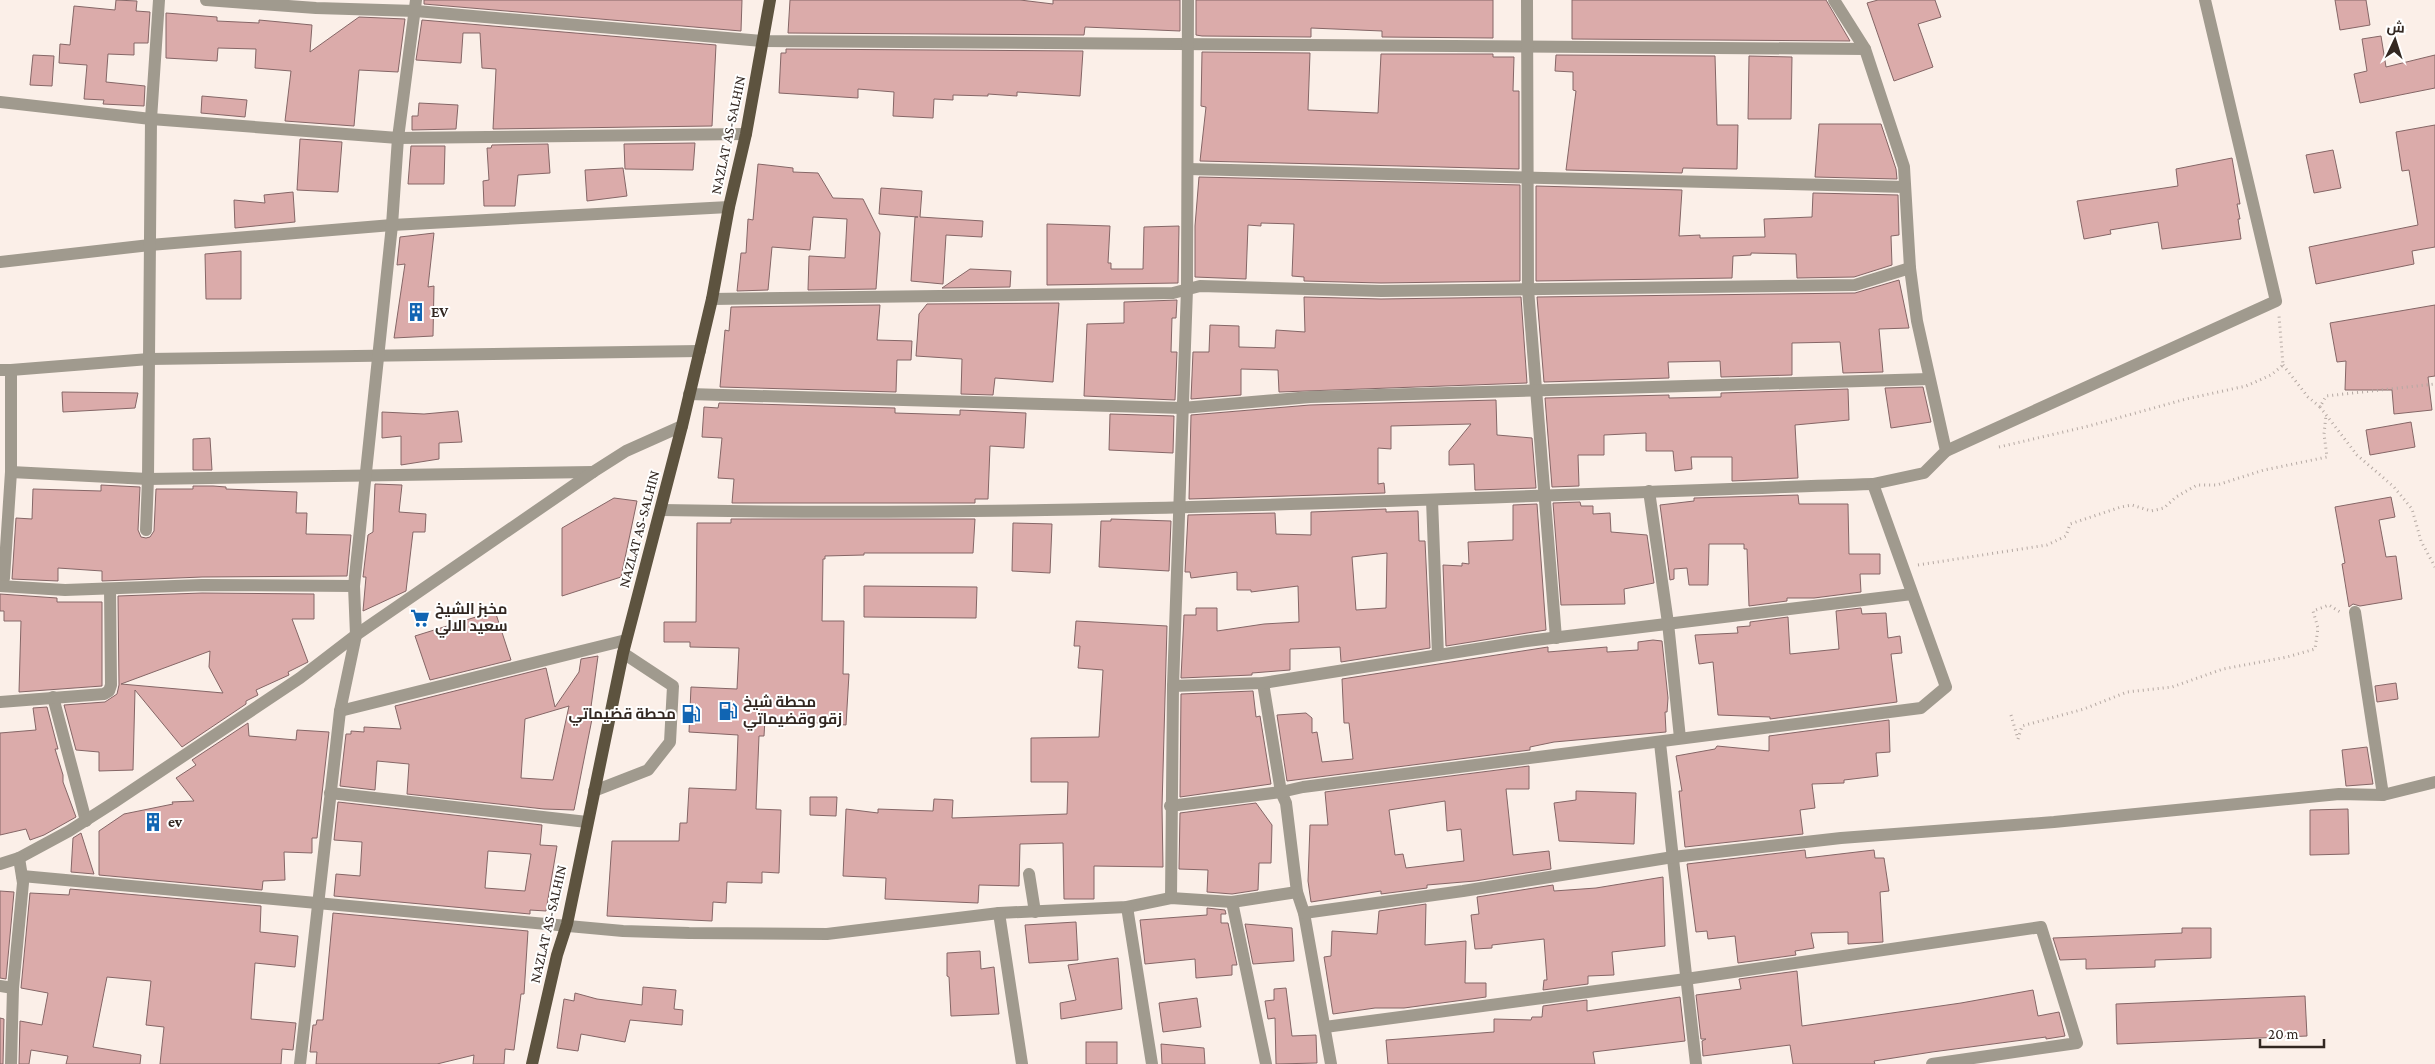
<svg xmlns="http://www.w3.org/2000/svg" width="2435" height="1064" font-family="'Crimson Pro',Cairo,serif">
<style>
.building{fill:#dbabaa;stroke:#856666;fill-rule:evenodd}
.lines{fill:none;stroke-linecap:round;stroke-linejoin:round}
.path{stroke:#b5a9a3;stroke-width:3;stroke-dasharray:1 4;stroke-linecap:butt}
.minor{stroke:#a09a8e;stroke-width:12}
.major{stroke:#5d533f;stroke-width:12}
.labels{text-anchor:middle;stroke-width:4;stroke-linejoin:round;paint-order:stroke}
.street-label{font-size:15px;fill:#322721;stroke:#fff}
.poi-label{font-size:15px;font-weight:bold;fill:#322721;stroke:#fff;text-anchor:start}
</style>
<rect width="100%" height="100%" fill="#fbefe8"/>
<!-- building -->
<g class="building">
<polygon points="116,0 137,1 136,11 150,12 148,43 134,43 134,55 108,54 106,82 145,86 144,106 103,104 104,100 84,99 87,65 59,63 60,44 70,45 74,6 115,10"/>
<polygon points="424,0 742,0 741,31 424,4"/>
<polygon points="790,0 1020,0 1053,4 1053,0 1180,0 1180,31 1085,27 1084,35 788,33"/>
<polygon points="1196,0 1493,0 1493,38 1382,37 1382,31 1311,28 1311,37 1202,36 1196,35"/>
<polygon points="1572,0 1826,0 1850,41 1572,39"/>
<polygon points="1878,0 1935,0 1941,17 1918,24 1933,67 1894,81 1867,3"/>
<polygon points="2335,0 2366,0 2370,25 2340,30"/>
<polygon points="166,13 217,17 217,21 259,23 259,20 312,25 310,52 359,17 405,19 398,72 359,70 354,126 285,121 291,71 255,68 256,49 218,48 217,61 166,58"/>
<polygon points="422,20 716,45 712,126 493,129 496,69 482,68 480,33 463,33 461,63 416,60"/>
<polygon points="2381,36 2386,67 2435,55 2435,88 2360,103 2354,74 2367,71 2362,39"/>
<polygon points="786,49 1083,51 1080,96 1017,92 1017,96 988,94 988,96 953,95 953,100 934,99 933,118 893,116 894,92 858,89 858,98 779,93 781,53 786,53"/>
<polygon points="1202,52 1310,53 1308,110 1378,113 1381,54 1493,54 1493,57 1514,57 1513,91 1519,91 1519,169 1200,161 1206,107 1201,106"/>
<polygon points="33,55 54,56 52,86 30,85"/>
<polygon points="1556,55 1715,56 1717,125 1738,125 1737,169 1683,168 1682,173 1566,170 1576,91 1573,90 1573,72 1555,71"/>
<polygon points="1749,56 1792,57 1791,119 1748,119"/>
<polygon points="202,96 247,100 245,117 201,113"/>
<polygon points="419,103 458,105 456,129 412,130 412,116 418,116"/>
<polygon points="1819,124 1881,124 1896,169 1897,179 1815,177"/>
<polygon points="2435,125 2435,247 2412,251 2414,264 2316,284 2309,247 2418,225 2409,170 2402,171 2396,132"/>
<polygon points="300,139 342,142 338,192 297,190"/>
<polygon points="695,143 693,170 625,169 624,144"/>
<polygon points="548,144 550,173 518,175 515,206 484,206 483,181 489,180 487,148 491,148 492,145"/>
<polygon points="411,146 445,146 444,184 408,184"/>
<polygon points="2333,150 2341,188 2314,193 2306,155"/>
<polygon points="2232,158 2240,204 2237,204 2240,219 2238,219 2241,239 2162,249 2158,222 2110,230 2111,234 2084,239 2077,201 2178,186 2176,169"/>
<polygon points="758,164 793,168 793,172 818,173 833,198 863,199 880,233 876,289 808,290 809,256 845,258 847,219 813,217 810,250 772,247 768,290 737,291 741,253 746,253 748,219 753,220"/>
<polygon points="623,168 627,196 587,201 585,170"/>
<polygon points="1199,177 1520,185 1520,281 1381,283 1304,281 1304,277 1292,276 1294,224 1261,223 1261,226 1248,225 1246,279 1195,277 1195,226"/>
<polygon points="1536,186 1682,190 1679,236 1700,235 1700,238 1765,237 1764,219 1812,217 1813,193 1898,195 1899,235 1891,236 1892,265 1854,277 1797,278 1796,254 1751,253 1751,255 1733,256 1732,278 1536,281"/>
<polygon points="881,188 922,191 920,217 983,221 982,237 946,235 943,284 911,281 915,217 918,217 879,214"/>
<polygon points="293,192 295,222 235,228 234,200 265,203 264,195"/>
<polygon points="1047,224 1110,226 1108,263 1111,263 1111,269 1143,269 1144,227 1179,226 1178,283 1047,285"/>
<polygon points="434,233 428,287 434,286 433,336 394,338 405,264 397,265 400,237"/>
<polygon points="241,251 241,299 206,299 205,254"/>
<polygon points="970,269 1011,271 1010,287 942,288"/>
<polygon points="1899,280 1909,328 1879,329 1883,372 1843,373 1840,342 1792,343 1792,375 1721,377 1720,361 1668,362 1669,378 1544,382 1537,297 1855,293"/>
<polygon points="1304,297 1381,299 1521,297 1527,383 1279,392 1278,370 1241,369 1241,395 1191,399 1193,352 1209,352 1210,325 1239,326 1239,347 1275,348 1276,330 1305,332"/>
<polygon points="1177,300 1176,318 1172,318 1171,352 1177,352 1175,400 1084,396 1087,324 1124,323 1124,302"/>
<polygon points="1059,303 1053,382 995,378 993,395 961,394 962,359 916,356 919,314 927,304"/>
<polygon points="880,305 877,340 912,341 911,360 897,360 896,392 720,387 725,330 729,331 731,307"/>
<polygon points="2435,305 2435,376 2428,377 2432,410 2394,414 2392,390 2345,390 2346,361 2337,362 2330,323"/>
<polygon points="1923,387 1931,422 1891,428 1885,388"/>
<polygon points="1848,389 1849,420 1795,425 1798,478 1732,481 1732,457 1691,457 1692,469 1675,471 1673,451 1646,451 1646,433 1604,435 1604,455 1578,455 1579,486 1552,487 1545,398 1669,395 1669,398 1721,397 1721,393"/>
<polygon points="62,392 138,393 135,408 63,412"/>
<polygon points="1496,400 1497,435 1532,438 1536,488 1475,490 1474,464 1449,465 1449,451 1471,424 1391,426 1391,449 1378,448 1378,484 1384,483 1385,493 1189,499 1191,415 1310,405"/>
<polygon points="719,403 895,408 895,413 960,415 960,410 1026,413 1024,448 990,446 988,499 975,499 975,503 732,503 734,479 718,478 722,438 702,437 704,407 718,408"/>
<polygon points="458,411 462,442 439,443 439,459 401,465 401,436 382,438 382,412 424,414"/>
<polygon points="1110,414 1174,416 1173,453 1109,450"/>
<polygon points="2411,422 2415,447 2370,455 2366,430"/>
<polygon points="210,438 212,470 193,470 193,439"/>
<polygon points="375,484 402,485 399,512 426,514 425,532 413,532 406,591 363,611 366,577 363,577 368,535 373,532"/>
<polygon points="101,485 140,487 138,530 141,537 146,538 150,537 154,531 156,489 193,489 193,486 213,486 226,487 226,489 297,492 296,513 307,513 306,534 351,535 347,576 202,577 102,581 102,571 58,568 58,581 12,579 16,518 32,519 33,489 101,491"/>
<polygon points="1798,495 1799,504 1848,504 1849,554 1880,554 1880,574 1860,574 1861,592 1814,598 1787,598 1787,601 1749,606 1747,549 1744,549 1744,544 1709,544 1708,585 1689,585 1687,568 1674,569 1674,579 1670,580 1660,505 1694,501 1694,498"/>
<polygon points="2391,497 2395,517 2379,520 2386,557 2396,556 2402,599 2360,606 2353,604 2349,607 2342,564 2345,563 2335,507"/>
<polygon points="614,498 637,501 621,577 562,596 562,528"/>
<polygon points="1580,502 1581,506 1593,506 1593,514 1610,513 1611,532 1647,535 1654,583 1624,589 1625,604 1561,605 1553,503"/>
<polygon points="1537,504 1546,630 1446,646 1443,565 1462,566 1462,563 1469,564 1468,542 1513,540 1513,505"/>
<path d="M 1386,509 L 1386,512 L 1418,511 L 1419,541 L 1425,541 L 1430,648 L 1341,662 L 1340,647 L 1290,649 L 1290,670 L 1252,673 L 1252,675 L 1181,678 L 1184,615 L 1196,615 L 1196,608 L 1217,608 L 1217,631 L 1264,624 L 1299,622 L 1298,586 L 1251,592 L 1251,590 L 1237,590 L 1237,572 L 1191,578 L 1190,572 L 1185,572 L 1188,515 L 1275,513 L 1276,534 L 1311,535 L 1311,512 ZM 1387,553 L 1386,608 L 1356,610 L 1352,557 Z"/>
<polygon points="731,519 975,519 973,553 864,553 864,555 825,556 825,559 823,559 822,621 844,621 843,674 849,674 846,725 765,719 764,736 759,736 756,809 781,810 779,873 762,872 762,883 727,882 726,903 713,902 712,921 607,916 612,841 679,841 680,823 687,823 689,788 736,790 738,735 689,732 691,687 737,689 739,648 690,647 690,642 664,642 664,622 696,622 697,523 731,523"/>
<polygon points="1111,519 1171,521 1169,571 1099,567 1101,521 1111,521"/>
<polygon points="1013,523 1052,524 1050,573 1012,571"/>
<polygon points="864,586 977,587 976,618 864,617"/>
<path d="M 202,593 L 314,594 L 314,619 L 292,619 L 308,662 L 288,672 L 289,675 L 256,690 L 258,695 L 246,701 L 246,704 L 182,747 L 135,690 L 133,770 L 99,771 L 99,752 L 76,750 L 64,705 L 105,702 L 117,694 L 119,685 L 118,596 ZM 210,651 L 209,667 L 223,693 L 121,684 Z"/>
<polygon points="0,594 57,598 57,602 102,602 102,686 19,692 21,621 4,621 4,611 0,611"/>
<polygon points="1861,608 1862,614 1886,613 1888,638 1900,636 1902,653 1891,654 1897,702 1770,719 1770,717 1718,715 1713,662 1699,664 1695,635 1738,633 1737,627 1750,626 1750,622 1788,617 1790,654 1839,649 1836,611"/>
<polygon points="495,611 511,660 430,680 415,636"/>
<polygon points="1076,621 1167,626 1162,807 1163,867 1094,866 1094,899 1064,899 1063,843 1020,844 1019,886 979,885 978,903 885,899 886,878 843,876 846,809 878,813 878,809 933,811 934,799 953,800 952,818 1067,814 1068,782 1031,782 1031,738 1099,737 1103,670 1078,668 1080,646 1074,646"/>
<polygon points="1653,640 1662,641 1668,698 1667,712 1665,712 1666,732 1554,742 1530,747 1530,750 1287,781 1277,715 1306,713 1312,718 1312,733 1317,732 1322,762 1353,759 1349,723 1344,723 1342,679 1548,647 1548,652 1607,647 1607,652 1638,650 1638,642"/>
<path d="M 598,656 L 590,714 L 593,714 L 574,810 L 544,809 L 407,794 L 409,764 L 377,761 L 375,790 L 340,786 L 346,734 L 351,734 L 351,731 L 364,732 L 364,727 L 401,729 L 395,706 L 546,668 L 555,707 L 579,672 L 581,659 ZM 569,706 L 553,780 L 521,778 L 525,719 Z"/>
<polygon points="2396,683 2398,699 2377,702 2375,686"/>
<polygon points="1253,691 1256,717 1260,716 1271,784 1180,797 1181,694"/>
<polygon points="47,707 58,749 55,749 63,775 63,782 76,817 44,835 30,840 26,829 0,835 0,733 36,730 33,708"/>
<polygon points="1889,720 1890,752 1876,753 1878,776 1844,780 1844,783 1812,784 1815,808 1800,810 1803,834 1685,847 1679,791 1682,791 1676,756 1715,749 1717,746 1769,751 1769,736"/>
<polygon points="248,723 249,736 296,740 297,730 329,732 317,838 312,838 312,853 284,852 285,880 263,881 262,890 99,875 99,831 124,814 173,804 172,802 194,801 176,778 196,765 192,760"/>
<polygon points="2367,747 2373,784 2346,786 2342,750"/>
<path d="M 1529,766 L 1529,789 L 1506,789 L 1513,855 L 1549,851 L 1551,869 L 1475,881 L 1427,885 L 1427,888 L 1381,894 L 1381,891 L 1311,902 L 1308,881 L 1310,825 L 1328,825 L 1325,792 ZM 1445,801 L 1447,831 L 1461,829 L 1464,861 L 1406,868 L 1403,854 L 1395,855 L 1389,810 Z"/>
<polygon points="1576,791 1636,793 1634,844 1559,841 1554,803 1576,800"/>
<polygon points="810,797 837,797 836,816 810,815"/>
<path d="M 338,802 L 542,825 L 540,845 L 557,846 L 546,911 L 530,910 L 530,914 L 334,896 L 336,874 L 360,876 L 362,842 L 334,840 ZM 488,851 L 531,854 L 525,891 L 485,888 Z"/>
<polygon points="1256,803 1272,825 1271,863 1259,863 1258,890 1232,894 1207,892 1208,870 1179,869 1180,813"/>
<polygon points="2348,809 2349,854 2310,855 2310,810"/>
<polygon points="81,833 94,874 71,872 73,838"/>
<polygon points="1805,850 1806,858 1874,850 1875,858 1884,858 1889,891 1880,892 1883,942 1848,944 1848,932 1811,933 1814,948 1795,951 1796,955 1738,963 1735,936 1708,939 1707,931 1696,932 1687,864"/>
<polygon points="1663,877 1665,946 1612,952 1614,975 1588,976 1588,984 1543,990 1544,980 1547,980 1544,939 1492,945 1492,948 1475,949 1471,915 1479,914 1477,897 1553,885 1554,891 1596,888"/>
<polygon points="70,889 261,906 260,932 298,936 295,967 255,963 251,1019 296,1023 293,1050 282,1049 281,1064 160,1064 164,1027 146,1025 151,981 107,977 93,1047 141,1055 140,1064 66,1064 68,1056 31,1050 29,1064 19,1064 20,1021 42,1025 48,993 21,988 30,893 69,895"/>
<polygon points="0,891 14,892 6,979 0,978"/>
<polygon points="1426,904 1425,945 1466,941 1465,983 1486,983 1486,997 1404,1008 1375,1008 1333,1014 1324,957 1331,956 1332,931 1377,934 1379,911"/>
<polygon points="1207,908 1225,910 1226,914 1221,914 1221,923 1228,923 1237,965 1232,965 1232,975 1196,978 1195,959 1145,964 1140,920 1207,915"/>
<polygon points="333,913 528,931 524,994 521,994 514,1050 505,1049 504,1064 473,1064 474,1055 437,1064 316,1064 317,1052 310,1052 313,1025 316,1025 317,1020 323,1020"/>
<polygon points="1076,922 1078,960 1029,963 1025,925"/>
<polygon points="1245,924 1292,928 1294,961 1253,964"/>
<polygon points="2182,928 2211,928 2211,958 2155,960 2155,967 2086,969 2086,959 2060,960 2053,938 2182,933"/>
<polygon points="980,951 981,969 994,967 999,1014 951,1016 949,977 947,976 947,953"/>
<polygon points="1118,958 1122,1009 1061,1019 1060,1003 1076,1000 1068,965"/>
<polygon points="1797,971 1802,1026 1961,1003 2033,990 2038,1016 2059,1012 2065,1036 2046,1039 2046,1037 1932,1052 1874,1061 1875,1064 1793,1064 1790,1045 1703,1056 1702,1041 1706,1039 1701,1039 1696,995 1741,989 1739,979"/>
<polygon points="643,987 676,990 674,1009 683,1010 682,1025 630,1020 625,1042 581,1034 578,1051 557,1048 564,999 574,1001 575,993 597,999 642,1005"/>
<polygon points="1286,988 1292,1036 1316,1035 1317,1063 1276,1064 1275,1018 1268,1019 1265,1001 1274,1000 1274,989"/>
<polygon points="2305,996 2307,1036 2117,1044 2116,1004"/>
<polygon points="1680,997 1685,1041 1593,1052 1595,1064 1388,1064 1386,1040 1494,1032 1494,1019 1531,1020 1532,1017 1542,1017 1543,1006 1587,1000 1587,1011"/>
<polygon points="1197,998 1201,1027 1163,1032 1159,1003"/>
<polygon points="0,1018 4,1019 3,1064 0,1064"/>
<rect x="1086" y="1042" width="31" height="22"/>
<polygon points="1161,1044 1204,1048 1205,1064 1162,1064"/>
</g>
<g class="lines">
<!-- path -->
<g class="path">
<polyline points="2283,365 2308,397 2320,407 2326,396 2435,384"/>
<polyline points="2320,407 2357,455 2394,487 2412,509 2421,541 2435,567"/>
<polyline points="1999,447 2089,426 2186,399 2246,386 2271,375 2283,365 2279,316"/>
<polyline points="1918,565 2047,545 2066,536 2070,524 2121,507 2132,505 2151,511 2164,508 2176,497 2197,485 2217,485 2264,470 2327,457 2324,434 2326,415"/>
<polyline points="2011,715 2018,739 2022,726 2084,709 2127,692 2172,687 2223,669 2287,657 2315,649 2318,628 2313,611 2329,605 2340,612"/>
</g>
<!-- minor -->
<g class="minor">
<polyline points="206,0 316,8 416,11 762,41 1865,49"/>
<polyline points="1527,0 1528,289 1556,638"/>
<polyline points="0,102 151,119 398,138 746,134"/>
<polyline points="1188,169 1905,187"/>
<polyline points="0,262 150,245 392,225 729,207"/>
<polyline points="712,299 1173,293 1200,286 1381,291 1855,285 1910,268"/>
<polyline points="0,370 11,370 11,472 4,578 0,585"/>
<polyline points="11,370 149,359 700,351"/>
<polyline points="689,394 1182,408 1310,397 1929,379"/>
<polyline points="1946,451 2276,301 2205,0"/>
<polyline points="11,472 148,479 593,472"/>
<polyline points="1649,491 1668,623 1680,738"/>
<polyline points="1432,500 1438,655"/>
<path d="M 661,510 C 1065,518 1469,497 1873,484 L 1924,473 L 1946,451 L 1917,321 L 1910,268 L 1904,167 L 1865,49 L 1834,0"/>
<polyline points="146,530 148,479 151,119 159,0"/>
<polyline points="0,586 65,590 202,585 354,586"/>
<polyline points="2355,612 2383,795"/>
<polyline points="1263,683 1281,792 1286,803 1297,892 1304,913 1331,1064"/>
<polyline points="1173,686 1263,683 1527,641 1912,594"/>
<polyline points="53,697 86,821"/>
<polyline points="0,702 104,694 109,691 111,685 110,589"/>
<polyline points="340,711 626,640"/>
<polyline points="1660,743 1696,1064"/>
<polyline points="594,791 648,770 670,742 673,686 623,653"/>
<polyline points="330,793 587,822"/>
<polyline points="1170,806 1281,792 1303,787 1921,708 1946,687 1873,484"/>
<polyline points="0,864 19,858 69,831 113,803 300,678 356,635 593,472 626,451 682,426"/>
<polyline points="1029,874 1035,912"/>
<polyline points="22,876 623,931 689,933 827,934 999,913 1127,907 1171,898 1232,902 1297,892"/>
<polyline points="1171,898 1173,686 1187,289 1188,0"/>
<polyline points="1232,902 1266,1064"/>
<polyline points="1127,907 1152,1064"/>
<polyline points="999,913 1022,1064"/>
<polyline points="1304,913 1463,891 1673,857 1841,838 2054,822 2339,794 2383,795 2435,782"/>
<polyline points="0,986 13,988"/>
<polyline points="1325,1027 1686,979 2041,927 2077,1043 1932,1064"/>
<polyline points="11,1064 13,988 23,883 19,858"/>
<polyline points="300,1064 340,711 356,635 354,586 392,225 398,138 416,0"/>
</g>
<!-- major -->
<polyline class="major" points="532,1064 557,955 567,924 623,653 682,426 712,299 729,207 746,134 770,0"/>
</g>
<!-- icons -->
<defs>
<g id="building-bare" transform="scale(1.5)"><path d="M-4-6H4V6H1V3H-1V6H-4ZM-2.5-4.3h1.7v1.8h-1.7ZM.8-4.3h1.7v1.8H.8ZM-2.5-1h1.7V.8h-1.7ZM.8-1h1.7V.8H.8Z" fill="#1165b3" stroke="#fff" stroke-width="2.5" paint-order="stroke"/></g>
<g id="supermarket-bare" transform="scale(1.5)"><path d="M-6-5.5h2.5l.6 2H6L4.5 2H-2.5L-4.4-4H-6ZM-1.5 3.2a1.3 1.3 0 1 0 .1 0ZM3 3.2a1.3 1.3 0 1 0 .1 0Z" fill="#1165b3" stroke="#fff" stroke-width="2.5" paint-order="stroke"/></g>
<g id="fuel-bare" transform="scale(1.5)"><path d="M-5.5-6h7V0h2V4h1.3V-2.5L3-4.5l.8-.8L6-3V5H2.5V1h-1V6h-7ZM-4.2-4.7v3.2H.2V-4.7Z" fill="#1165b3" stroke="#fff" stroke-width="2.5" paint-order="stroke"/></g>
</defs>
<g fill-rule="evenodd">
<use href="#building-bare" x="416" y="312"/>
<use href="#supermarket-bare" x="420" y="618"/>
<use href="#fuel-bare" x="728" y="711"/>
<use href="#fuel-bare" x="691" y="714"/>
<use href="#building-bare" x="153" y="822"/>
</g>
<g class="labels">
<!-- street labels -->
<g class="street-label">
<text transform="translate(728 135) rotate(-78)" y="5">NAZLAT AS-SALHIN</text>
<text transform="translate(639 529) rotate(-75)" y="5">NAZLAT AS-SALHIN</text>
<text transform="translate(548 924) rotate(-77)" y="5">NAZLAT AS-SALHIN</text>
</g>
<!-- poi labels -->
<g class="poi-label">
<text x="431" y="317">EV</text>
<text x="435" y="614">مخبز الشيخ<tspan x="435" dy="17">سعيد الالي</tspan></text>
<text x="743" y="707">محطة شيخ<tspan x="743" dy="17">زقو وقضيماتي</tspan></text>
<text x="676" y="719" text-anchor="end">محطة قضيماتي</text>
<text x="168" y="827">ev</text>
</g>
</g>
<!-- north arrow -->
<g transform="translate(2395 40) rotate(4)" stroke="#ffffff" stroke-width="4" paint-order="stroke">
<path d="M0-4L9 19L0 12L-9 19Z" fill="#322721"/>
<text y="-8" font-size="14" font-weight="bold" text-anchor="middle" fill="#322721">ش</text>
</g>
<!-- scale -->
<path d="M2260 1039v8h64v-8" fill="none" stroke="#322721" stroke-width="2.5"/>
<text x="2268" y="1039" font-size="15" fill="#322721" stroke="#ffffff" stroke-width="4" paint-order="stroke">20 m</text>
</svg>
